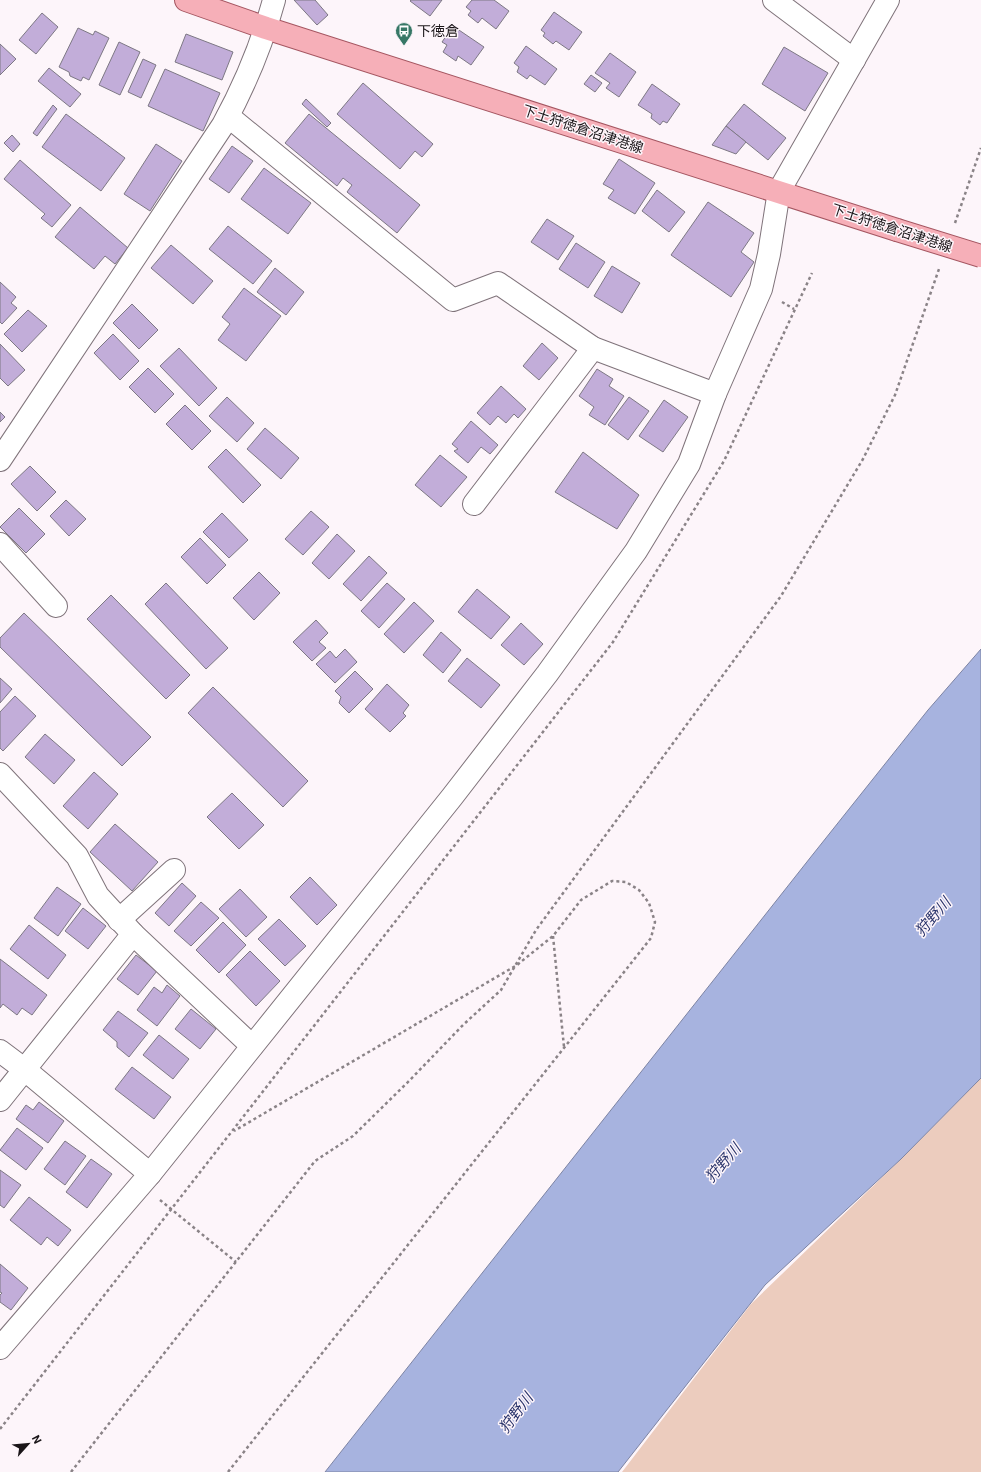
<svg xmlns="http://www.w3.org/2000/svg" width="981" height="1472" font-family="Roboto,'Noto Sans JP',sans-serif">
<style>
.green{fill:#ecccbe}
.water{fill:#a7b3df;stroke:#7d84a3}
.building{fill:#c2add9;stroke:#7d7884}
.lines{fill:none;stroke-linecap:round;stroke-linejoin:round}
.minor-casing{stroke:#7f737a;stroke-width:24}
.major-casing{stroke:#a55661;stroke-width:24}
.path{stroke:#8a8387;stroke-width:2.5;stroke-dasharray:3 3;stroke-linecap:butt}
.minor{stroke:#fff;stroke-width:22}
.major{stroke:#f6afb8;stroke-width:22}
.major-bridge-casing{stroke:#a55661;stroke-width:24;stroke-linecap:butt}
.major-bridge{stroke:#f6afb8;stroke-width:22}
.labels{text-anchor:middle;stroke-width:3;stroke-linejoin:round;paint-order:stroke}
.poi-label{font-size:14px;fill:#1a1518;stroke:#fdf5fa;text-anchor:start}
.street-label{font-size:14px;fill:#1a1518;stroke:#fdf5fa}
.water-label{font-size:15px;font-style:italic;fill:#2a346b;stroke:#fdf5fa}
</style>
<rect width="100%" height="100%" fill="#fdf5fa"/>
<!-- green -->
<polygon class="green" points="981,1078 981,1472 622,1472 751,1304 901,1159"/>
<!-- water -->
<polygon class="water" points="981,649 981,1078 901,1159 765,1285 618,1472 325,1472 810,858 928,710"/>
<!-- building -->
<g class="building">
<polygon points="294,0 315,0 328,15 317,25"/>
<polygon points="411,0 442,0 430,16 410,1"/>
<polygon points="472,0 494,0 509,11 496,29 482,18 478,23 468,15 471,11 466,7"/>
<polygon points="554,12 582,32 569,50 556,41 553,44 543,36 545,33 541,30"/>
<polygon points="42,13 58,27 36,54 19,40"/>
<polygon points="453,26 484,47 471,65 458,56 456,61 443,52 447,45 442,42"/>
<polygon points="78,28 93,35 95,31 109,38 89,80 83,77 81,81 70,76 69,72 59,67"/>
<polygon points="186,34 233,52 222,80 175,62"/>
<polygon points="119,42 140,52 120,95 99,85"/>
<polygon points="0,44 16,59 0,75"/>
<polygon points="526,46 557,69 545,85 530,75 527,79 517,72 519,67 514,63"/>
<polygon points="784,47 828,73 805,111 762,84"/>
<polygon points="610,53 636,72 619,97 606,88 610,83 595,73"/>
<polygon points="143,59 156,65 141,98 128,92"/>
<polygon points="49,68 81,94 70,107 38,81"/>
<polygon points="165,69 220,93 203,131 148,106"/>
<polygon points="591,75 602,83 595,92 584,84"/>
<polygon points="363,83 433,144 422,157 415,151 400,169 337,114"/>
<polygon points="652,84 680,104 667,123 663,121 660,125 651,118 652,114 638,105"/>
<polygon points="306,99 331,123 327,127 302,104"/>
<polygon points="744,104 786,138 768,160 726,126"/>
<polygon points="53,105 57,109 37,136 33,133"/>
<polygon points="66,114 125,158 101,191 42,147"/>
<polygon points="309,114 420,205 397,233 347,192 352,185 343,178 337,186 285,143"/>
<polygon points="726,126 746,142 736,154 712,145"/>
<polygon points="12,135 20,144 13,152 4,143"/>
<polygon points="156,144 182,161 150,211 124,194"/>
<polygon points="232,146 253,161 229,193 209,179"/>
<polygon points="619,159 655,183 635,214 608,198 614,190 603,184"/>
<polygon points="20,160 71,205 52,227 41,218 45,214 4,179"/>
<polygon points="264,168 311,203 288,234 241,199"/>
<polygon points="657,190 685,212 669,232 642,211"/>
<polygon points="708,202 754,233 741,252 754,262 731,297 671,255"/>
<polygon points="80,207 128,248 115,264 105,256 94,269 55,237"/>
<polygon points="547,219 574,236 558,260 531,242"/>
<polygon points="228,226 272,261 253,284 209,249"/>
<polygon points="576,243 605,262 588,288 559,269"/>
<polygon points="171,245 213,281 193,304 151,268"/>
<polygon points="612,266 640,283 622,313 594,296"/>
<polygon points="275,268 304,292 286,315 257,292"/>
<polygon points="0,282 16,297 11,303 17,308 2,324 0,322"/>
<polygon points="244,288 281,316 246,361 218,340 230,324 222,317"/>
<polygon points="132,304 158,330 139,349 113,323"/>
<polygon points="28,310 47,326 22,352 4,334"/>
<polygon points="113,334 139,361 120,380 94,353"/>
<polygon points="542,343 558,358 539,380 523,366"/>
<polygon points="0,344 25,370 8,386 0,378"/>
<polygon points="179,348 217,388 199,406 160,366"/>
<polygon points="148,368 174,394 155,413 129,387"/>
<polygon points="597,369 613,379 609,386 624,396 605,425 589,415 594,407 579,396"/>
<polygon points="501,386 526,409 518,418 514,414 506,423 498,416 490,425 477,413"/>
<polygon points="227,397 254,423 237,442 209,416"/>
<polygon points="629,397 649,411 628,440 608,425"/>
<polygon points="664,400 688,417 663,452 639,436"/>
<polygon points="185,405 211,431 192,450 166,424"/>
<polygon points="0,412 5,417 0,422"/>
<polygon points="471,421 498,445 490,454 481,447 468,463 454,451 458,449 452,444"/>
<polygon points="265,428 299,458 281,479 247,449"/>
<polygon points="226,449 261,485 243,503 208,467"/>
<polygon points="583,452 639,495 617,529 555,492"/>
<polygon points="440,455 467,477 441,507 415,485"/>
<polygon points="30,466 56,492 37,511 11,484"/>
<polygon points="66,500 86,519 69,536 50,516"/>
<polygon points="19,508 45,534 26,553 0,527"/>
<polygon points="311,511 329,527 303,555 285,539"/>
<polygon points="222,513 248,540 229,558 203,532"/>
<polygon points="337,534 355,551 329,579 312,563"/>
<polygon points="200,538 226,565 207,584 181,557"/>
<polygon points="369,556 387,573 361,601 343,584"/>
<polygon points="259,572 280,593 254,620 233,598"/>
<polygon points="166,583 228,648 206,669 145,604"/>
<polygon points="387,583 405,599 379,628 361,611"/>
<polygon points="477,589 510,617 491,639 458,612"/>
<polygon points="111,595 190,675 166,699 87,619"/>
<polygon points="414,602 434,621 404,653 384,634"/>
<polygon points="24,613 151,737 122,766 0,647 0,638"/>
<polygon points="316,620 328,633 319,642 326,648 312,661 293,642"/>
<polygon points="521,623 543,644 524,665 501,645"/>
<polygon points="441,632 461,650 443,673 423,655"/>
<polygon points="345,649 357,662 335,683 316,664 330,651 336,658"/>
<polygon points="467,658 500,685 481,708 448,681"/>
<polygon points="355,671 373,689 349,713 339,703 341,697 335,691"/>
<polygon points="0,678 12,689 0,703"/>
<polygon points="387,684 409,705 403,713 406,716 390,732 365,709"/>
<polygon points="213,687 308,781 283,807 188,713"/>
<polygon points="15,696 36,716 3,751 0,748 0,712"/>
<polygon points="45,734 75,760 54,784 25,757"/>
<polygon points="94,772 118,794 88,829 63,806"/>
<polygon points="232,793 264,825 239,849 207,817"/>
<polygon points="115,824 158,862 132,891 90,852"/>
<polygon points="310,877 337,905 317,925 290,897"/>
<polygon points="182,883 196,896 169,926 155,913"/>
<polygon points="57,887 81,904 58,936 34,918"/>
<polygon points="240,889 267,917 246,937 219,909"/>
<polygon points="201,902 219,918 191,946 174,931"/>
<polygon points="83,908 106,926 88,949 65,931"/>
<polygon points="279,919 306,946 285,966 258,939"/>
<polygon points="223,922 246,945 219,973 196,950"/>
<polygon points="29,925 66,955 48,979 10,949"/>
<polygon points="250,951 280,981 256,1006 226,975"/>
<polygon points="136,955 157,971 138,995 117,979"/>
<polygon points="0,959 47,995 32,1015 22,1008 17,1015 3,1004 0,1008"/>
<polygon points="167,985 180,996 157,1026 137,1010 154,987 162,993"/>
<polygon points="191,1009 216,1029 200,1049 175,1029"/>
<polygon points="118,1011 148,1033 129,1057 117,1047 117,1042 103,1030"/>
<polygon points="159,1035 189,1059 173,1079 143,1055"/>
<polygon points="132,1067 171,1097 154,1119 115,1089"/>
<polygon points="39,1102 64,1121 48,1143 16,1119 26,1105 33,1110"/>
<polygon points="17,1128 43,1148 26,1170 0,1150"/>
<polygon points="65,1141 86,1156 65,1185 44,1169"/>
<polygon points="91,1159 112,1174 87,1208 66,1192"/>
<polygon points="0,1170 21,1185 4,1208 0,1205"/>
<polygon points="29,1197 71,1230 58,1246 47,1237 41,1245 10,1220"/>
<polygon points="0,1264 28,1288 11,1310 0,1302 0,1295 2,1293 0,1292"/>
</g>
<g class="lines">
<!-- minor casing -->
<g class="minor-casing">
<g id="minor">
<polyline points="774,0 854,60"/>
<polyline points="228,116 453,300 498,283 593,348 715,394"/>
<path d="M 0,460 L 223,125 C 245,85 262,44 274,0"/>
<polyline points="474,504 593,348"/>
<polyline points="0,544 56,606"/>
<polyline points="0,774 77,856 98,896 133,934 0,1100"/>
<polyline points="119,920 174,870"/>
<polyline points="133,934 252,1046"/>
<polyline points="0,1051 24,1069 150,1174"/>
<polyline points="0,1348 150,1174 452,797 547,674 636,551 689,464 715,394 761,289 769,254 779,191 888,0"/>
</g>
</g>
<!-- major casing -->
<g class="major-casing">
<polyline id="major" points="186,0 266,28 897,230"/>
</g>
<!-- path -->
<g class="path">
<polyline points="955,223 981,148"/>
<polyline points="782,302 794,309"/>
<polyline points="553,936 564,1047"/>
<polyline points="160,1200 236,1262"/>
<polyline points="0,1429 613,642 724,461 812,273"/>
<polyline points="71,1472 315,1161 353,1136 409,1081 463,1025 501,990 536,930 781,596 863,459 895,395 939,269"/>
<polyline points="228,1472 651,938 655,922 649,903 639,890 626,882 612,881 581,900 553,936 517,965 234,1131"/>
</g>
<!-- minor -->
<use href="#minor" class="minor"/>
<!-- major -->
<use href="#major" class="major"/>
<!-- major-bridge casing -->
<g class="major-bridge-casing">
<polyline id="major-bridge" points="897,230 981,256"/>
</g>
<!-- major-bridge -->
<use href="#major-bridge" class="major-bridge"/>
</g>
<!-- icons -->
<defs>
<g id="bus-pin" transform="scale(0.9)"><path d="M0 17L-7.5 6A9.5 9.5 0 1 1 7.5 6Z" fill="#377766" stroke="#fdf5fa"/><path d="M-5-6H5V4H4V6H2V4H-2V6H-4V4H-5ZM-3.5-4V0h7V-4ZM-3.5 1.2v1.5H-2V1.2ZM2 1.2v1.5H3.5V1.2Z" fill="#fff"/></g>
</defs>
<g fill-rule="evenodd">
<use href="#bus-pin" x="404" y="31"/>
</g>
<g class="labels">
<!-- poi labels -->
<g class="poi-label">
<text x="417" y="36">下徳倉</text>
</g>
<!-- street labels -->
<g class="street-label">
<text transform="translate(583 129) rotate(18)" y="5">下土狩徳倉沼津港線</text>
<text transform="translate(892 228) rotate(18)" y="5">下土狩徳倉沼津港線</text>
</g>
<!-- water labels -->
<g class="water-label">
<text transform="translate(933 917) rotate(-49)" y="5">狩野川</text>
<text transform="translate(723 1163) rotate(-49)" y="5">狩野川</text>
<text transform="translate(516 1413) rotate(-53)" y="5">狩野川</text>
</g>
</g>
<!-- north arrow -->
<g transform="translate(28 1444) rotate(63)" stroke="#fdf5fa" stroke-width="3" paint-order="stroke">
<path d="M0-3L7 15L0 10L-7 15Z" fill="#1a1518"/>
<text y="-6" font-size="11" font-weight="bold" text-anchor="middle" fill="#1a1518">N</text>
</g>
</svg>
